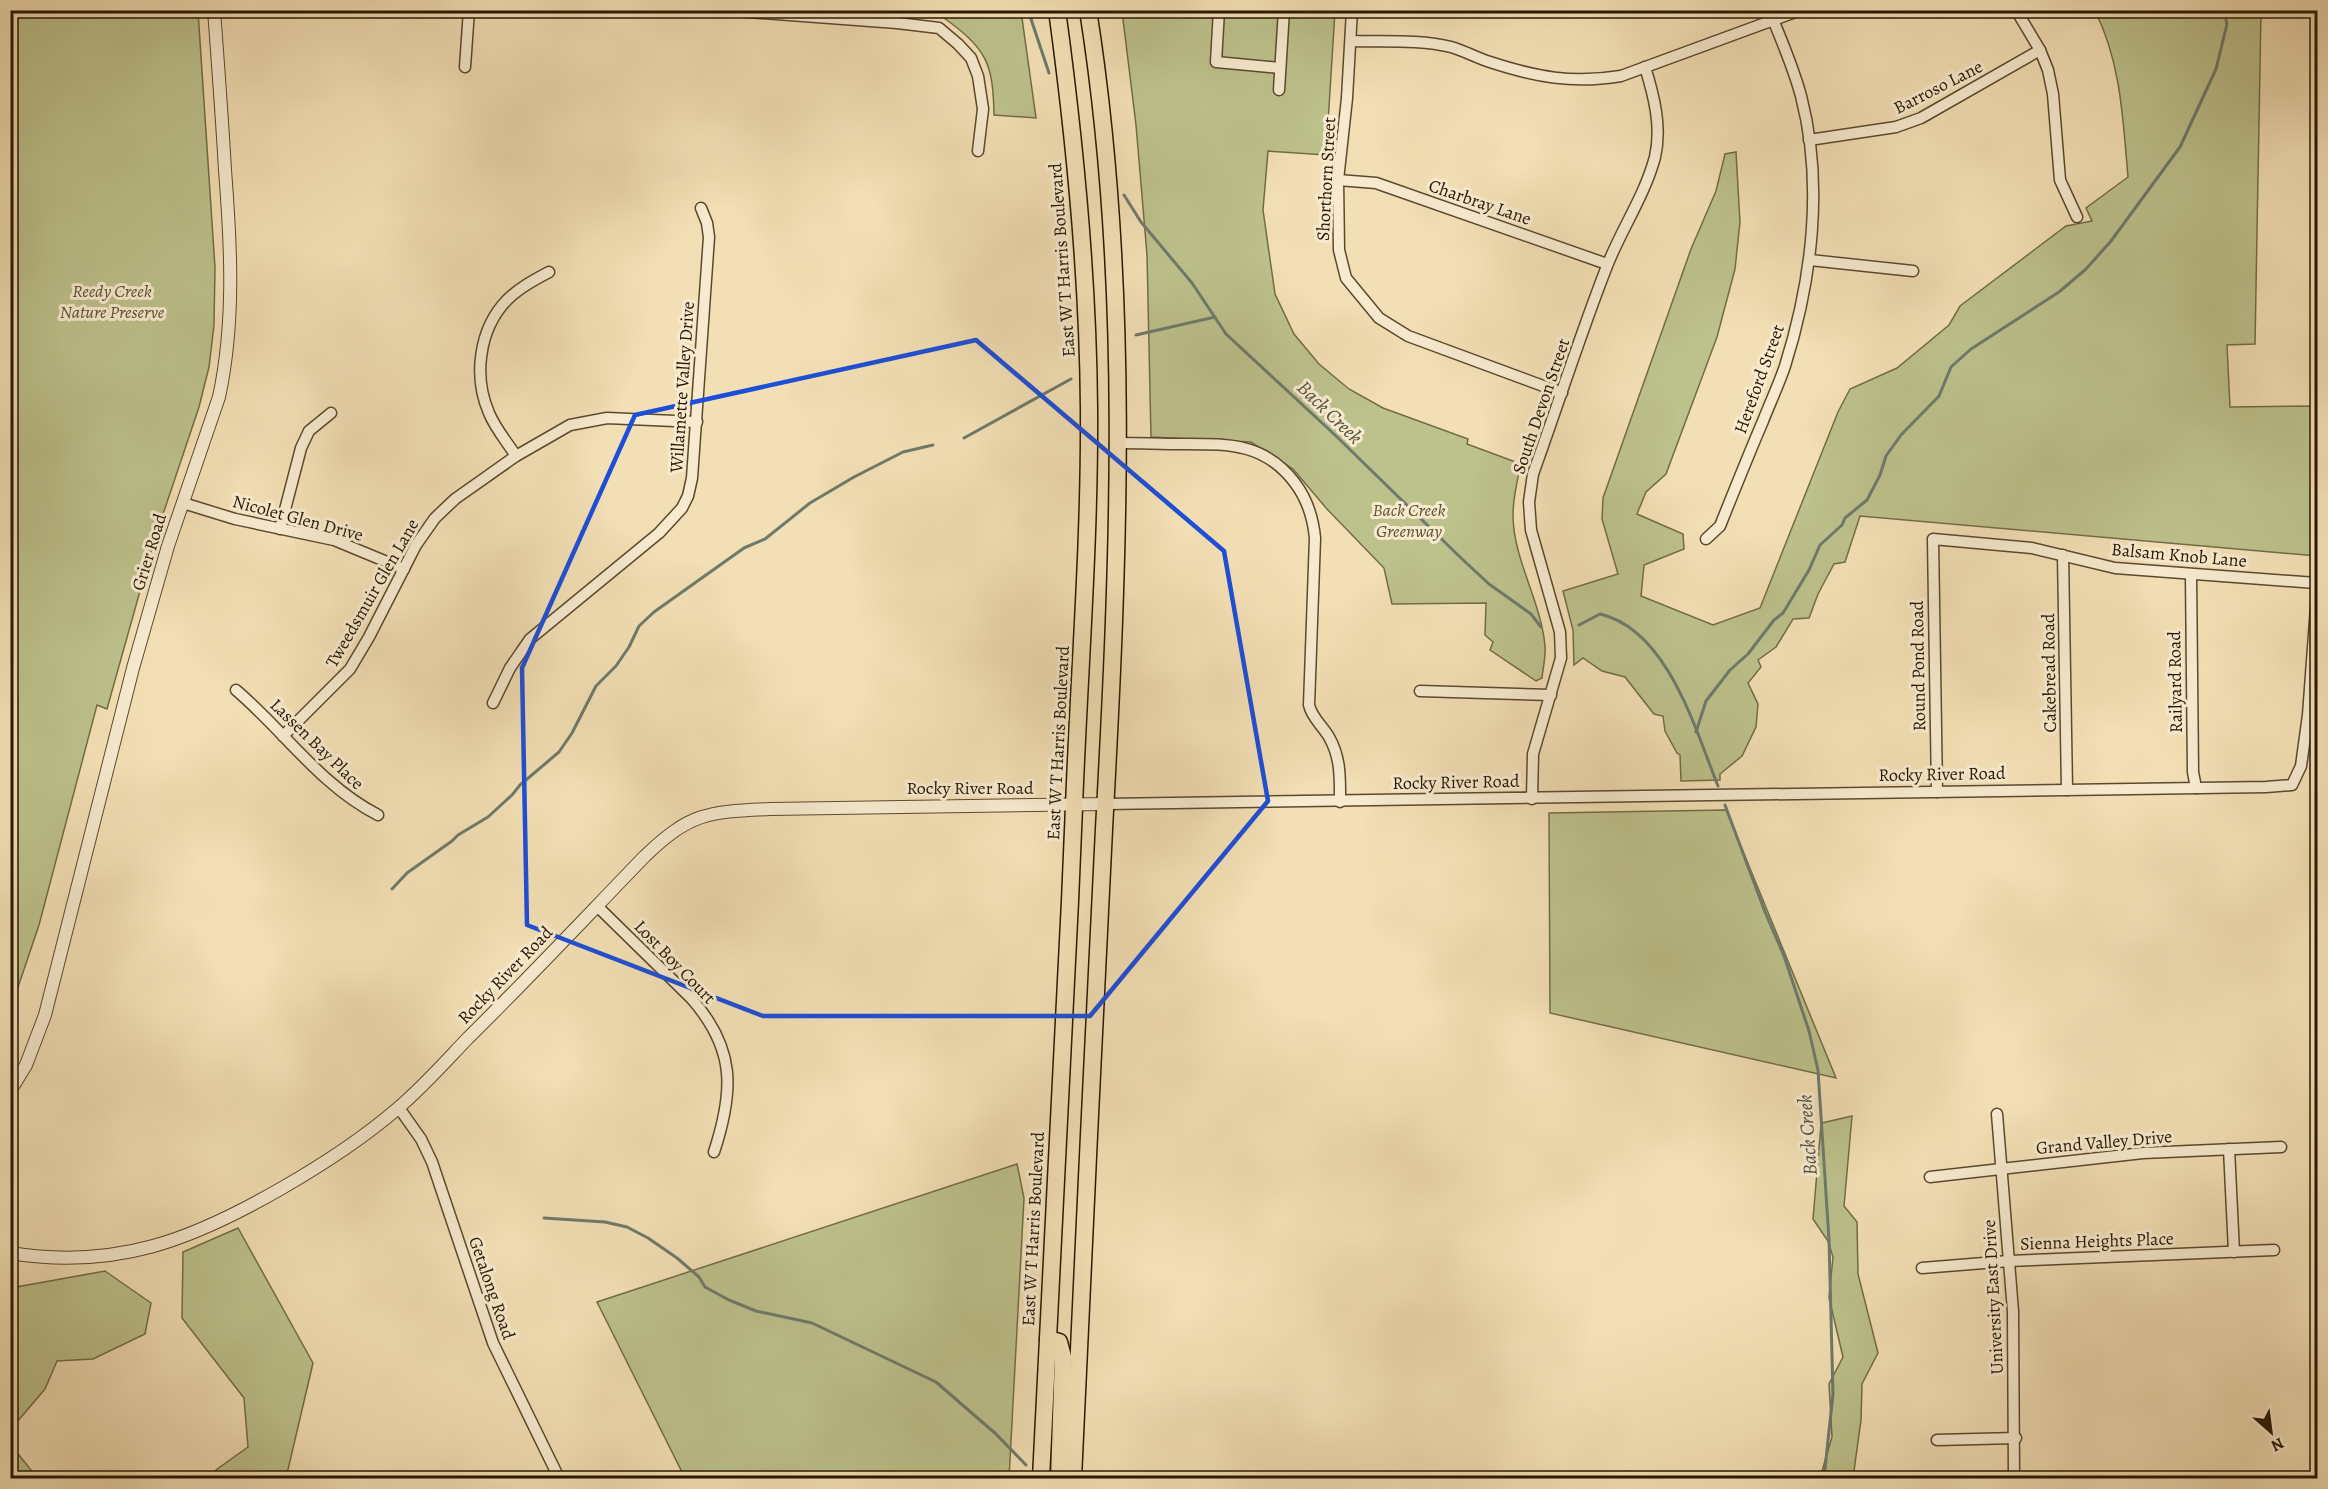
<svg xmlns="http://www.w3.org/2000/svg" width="2328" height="1489" font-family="Alegreya,serif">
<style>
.green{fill:#bdc18c;stroke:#726c46;stroke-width:1.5}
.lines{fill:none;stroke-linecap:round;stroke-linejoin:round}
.stream{stroke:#6e7a6b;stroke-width:3}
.minor-casing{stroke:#5b492e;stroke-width:13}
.tertiary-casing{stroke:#5b492e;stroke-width:14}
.primary-casing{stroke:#281701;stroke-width:19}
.minor{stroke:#f7eacf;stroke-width:10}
.tertiary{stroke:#f7eacf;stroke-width:12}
.primary{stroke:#f3dfb5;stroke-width:16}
.marked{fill:none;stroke:#1d4ed8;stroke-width:4.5;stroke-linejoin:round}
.labels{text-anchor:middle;stroke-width:6;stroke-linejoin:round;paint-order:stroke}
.street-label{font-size:18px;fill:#281701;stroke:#f7eacf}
.park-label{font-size:18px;font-style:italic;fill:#5c5232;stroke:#f7eacf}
.water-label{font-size:20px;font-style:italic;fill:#51513f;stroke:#f7eacf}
</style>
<rect width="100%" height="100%" fill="#f3dfb5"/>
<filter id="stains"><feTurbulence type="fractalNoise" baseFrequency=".00333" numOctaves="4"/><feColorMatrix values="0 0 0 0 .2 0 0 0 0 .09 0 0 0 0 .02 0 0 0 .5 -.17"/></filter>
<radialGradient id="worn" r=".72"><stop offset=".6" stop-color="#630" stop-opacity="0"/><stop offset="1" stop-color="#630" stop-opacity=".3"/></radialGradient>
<!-- green -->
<g class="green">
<polygon points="10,11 198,11 215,268 214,325 209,367 199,407 154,541 107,709 97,705 39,925 11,1008"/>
<path d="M 945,11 L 1021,11 L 1036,118 L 994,115 C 993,63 987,49 944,18 Z"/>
<path d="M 1122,11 L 1335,11 L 1326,155 L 1268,151 L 1263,210 L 1275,294 L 1294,334 L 1319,364 L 1349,389 L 1383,408 L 1468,439 L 1467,444 L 1521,464 C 1517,481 1513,497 1513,515 C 1513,559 1541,601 1545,646 C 1546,656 1543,668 1542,678 L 1536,681 L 1490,650 L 1493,642 L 1485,635 L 1486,603 L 1392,604 L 1384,568 L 1327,509 L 1293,469 L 1251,442 L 1151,437 L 1147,255 L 1136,125 Z"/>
<path d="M 2095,11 L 2261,11 L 2255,344 L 2227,345 L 2230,407 L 2317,406 L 2317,556 L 1860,516 L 1845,562 L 1834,564 L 1818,594 L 1809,618 L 1793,619 L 1776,647 L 1758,660 L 1761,667 L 1748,683 L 1758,704 L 1756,727 L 1742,756 L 1720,774 L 1720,780 L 1681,781 L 1680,755 L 1677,753 L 1665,731 L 1663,716 L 1654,714 L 1625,677 L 1602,671 L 1583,658 L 1574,665 L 1573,630 L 1563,591 L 1618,574 L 1602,519 L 1603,498 L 1691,249 L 1716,191 L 1725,154 L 1736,152 L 1740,222 L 1735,269 L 1717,337 L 1666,474 L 1646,492 L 1637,514 L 1683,534 L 1684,549 L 1644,565 L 1641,596 L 1713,625 L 1760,608 L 1838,412 L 1850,389 L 1897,368 L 1949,325 L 1960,306 L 2066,226 L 2092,221 L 2086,208 L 2128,177 C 2123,120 2121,62 2095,11 Z"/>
<polygon points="1726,810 1836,1078 1550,1013 1549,813"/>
<polygon points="1852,1116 1844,1206 1857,1222 1858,1274 1878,1353 1862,1384 1861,1420 1853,1478 1820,1478 1832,1437 1829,1384 1843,1357 1829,1298 1833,1257 1828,1241 1813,1219 1821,1125 1822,1123"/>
<polygon points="1017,1164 1024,1198 1009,1478 685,1478 597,1302"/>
<polygon points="238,1228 313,1363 286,1478 214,1478 216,1470 248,1447 244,1398 182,1318 183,1252"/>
<polygon points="105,1271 151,1303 145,1334 93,1359 57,1361 45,1389 11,1429 11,1288"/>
<polygon points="10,1444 35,1475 40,1478 11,1478"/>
</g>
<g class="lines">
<!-- stream -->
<g class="stream">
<polyline points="1028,10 1049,73"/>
<polyline points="1124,195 1141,222 1192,283 1226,334 1335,435 1461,558 1489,584 1531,614 1541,627"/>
<polyline points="1136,335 1215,317"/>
<polyline points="964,438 1071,379"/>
<path d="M 1579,625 L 1600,614 C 1668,630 1695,729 1718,786"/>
<polyline points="1696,732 1706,701 1730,670 1748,654 1774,620 1783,613 1809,570 1820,545 1842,525 1845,518 1867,500 1880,475 1886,456 1901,435 1939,396 1951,367 1971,349 2059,292 2086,269 2111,241 2180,147 2216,69 2227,24 2224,10"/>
<polyline points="1725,805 1765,912 1784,956 1809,1031 1818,1070 1829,1240 1833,1394 1824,1478"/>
<polyline points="392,889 407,873 452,841 458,835 488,817 512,795 520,785 559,752 572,733 596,686 616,666 629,647 639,626 654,612 744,548 765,539 810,503 854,477 903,452 933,445"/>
<polyline points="544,1218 605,1222 627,1227 648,1238 677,1258 699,1277 705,1287 729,1300 756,1311 812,1323 936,1382 996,1434 1026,1465"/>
</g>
<!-- minor casing -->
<g class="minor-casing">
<g id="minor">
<polyline points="721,10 897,23 939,28 958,44 971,58 978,76 983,109 978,151"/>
<polyline points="1219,10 1216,62 1280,68"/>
<polyline points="1352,10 1347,98 1338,180 1339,250 1346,278 1379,318 1408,336 1562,393"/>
<polyline points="2016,10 2040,50 2048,70 2053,94 2060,180 2077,217"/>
<path d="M 1351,41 C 1382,42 1421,39 1451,47 C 1465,51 1477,58 1490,62 C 1536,77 1572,84 1621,76 L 1801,10"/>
<polyline points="465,67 469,10"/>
<polyline points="1279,90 1284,10"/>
<polyline points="1809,140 1896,127 1921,118 2040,50"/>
<polyline points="1338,180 1376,183 1607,264"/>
<polyline points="1810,260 1913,271"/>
<path d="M 1119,443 C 1140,443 1162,444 1183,444 C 1229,444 1265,443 1295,483 C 1307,499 1313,517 1315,538 L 1309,705 C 1312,718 1322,725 1329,737 C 1341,758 1340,778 1340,802"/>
<path d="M 516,456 C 507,442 495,428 489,413 C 473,376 479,329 507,300 C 519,288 534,280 549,272"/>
<polyline points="183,503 235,519 334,540 404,569"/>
<polyline points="280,529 301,448 309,431 331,413"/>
<path d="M 1706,539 L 1720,526 C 1734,491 1748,456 1763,421 C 1770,403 1779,384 1785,366 C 1812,280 1824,184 1801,96 C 1793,66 1781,39 1769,10"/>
<polyline points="2063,555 2067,790"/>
<polyline points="2191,575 2193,772 2196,788"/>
<path d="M 236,690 C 284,731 321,786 378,815"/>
<polyline points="1420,691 1551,695"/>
<polyline points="493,703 510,668 530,639 659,533 682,508 688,496 692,478 709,237 707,223 701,208"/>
<polyline points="283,736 350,669 369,637 416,545 435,518 455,499 516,456 570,425 607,418 697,422"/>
<polyline points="1937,792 1933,539 2032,548 2115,568 2316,583"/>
<path d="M 1532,799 L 1533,754 L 1561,658 L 1560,632 L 1531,530 L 1529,502 L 1533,474 C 1558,405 1580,335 1607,266 C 1621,230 1645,195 1655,157 C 1662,127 1654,96 1645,67"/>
<polyline points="1106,804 2266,787 2292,785 2301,766 2308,715 2318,580"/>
<path d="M 597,906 L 691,998 C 736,1049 734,1091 714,1152"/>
<polyline points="399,1108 421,1139 432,1162 493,1343 559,1478"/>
<polyline points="1997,1114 2013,1311 2014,1478"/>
<polyline points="2229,1149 2234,1252"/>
<polyline points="1930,1177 2143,1153 2281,1147"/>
<polyline points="1922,1268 2009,1261 2274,1250"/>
<polyline points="1937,1440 2016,1438"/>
</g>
</g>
<!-- tertiary casing -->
<g class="tertiary-casing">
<g id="tertiary">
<path d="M 10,1091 L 26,1065 L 45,1015 L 133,668 L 168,546 L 219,397 C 235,323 231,246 225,170 C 222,117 218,64 214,10"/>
<path d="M 10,1253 C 116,1270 192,1240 282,1188 C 322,1165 362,1139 397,1109 C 422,1088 445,1062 468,1038 C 528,979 586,917 645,856 C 691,812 708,812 770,809 L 1106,804"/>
</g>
</g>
<!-- primary casing -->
<g class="primary-casing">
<g id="primary">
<polyline points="1048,1339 1059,1342 1063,1357 1059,1478"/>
<path d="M 1041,1478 C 1052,1255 1065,1031 1074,807 C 1079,674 1090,541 1089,408 C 1088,275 1075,142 1057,10"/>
<path d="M 1073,1478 C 1083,1262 1093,1045 1104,829 C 1119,556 1131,282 1088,10"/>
</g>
</g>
<!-- minor -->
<use href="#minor" class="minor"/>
<!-- tertiary -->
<use href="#tertiary" class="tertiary"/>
<!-- primary -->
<use href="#primary" class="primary"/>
</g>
<!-- marked area -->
<path class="marked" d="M 976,340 L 1224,551 L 1268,801 L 1090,1016 L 763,1016 L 527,925 L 522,668 L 635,415 Z"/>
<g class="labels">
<!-- street labels -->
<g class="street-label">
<text transform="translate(1938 87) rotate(-27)" y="6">Barroso Lane</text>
<text transform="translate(1326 179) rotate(-87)" y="6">Shorthorn Street</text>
<text transform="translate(1480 202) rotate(19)" y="6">Charbray Lane</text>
<text transform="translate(1062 260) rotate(-94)" y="6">East W T Harris Boulevard</text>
<text transform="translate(1759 379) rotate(-70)" y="6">Hereford Street</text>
<text transform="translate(682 387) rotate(-86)" y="6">Willamette Valley Drive</text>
<text transform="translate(1541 406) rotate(-71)" y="6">South Devon Street</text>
<text transform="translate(298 518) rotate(15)" y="6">Nicolet Glen Drive</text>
<text transform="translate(149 552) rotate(-73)" y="6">Grier Road</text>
<text transform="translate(2179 555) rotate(5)" y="6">Balsam Knob Lane</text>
<text transform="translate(372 593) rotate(-60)" y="6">Tweedsmuir Glen Lane</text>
<text transform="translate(1918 666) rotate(-91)" y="6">Round Pond Road</text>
<text transform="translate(2049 673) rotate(-91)" y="6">Cakebread Road</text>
<text transform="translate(2175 682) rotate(-91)" y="6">Railyard Road</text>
<text transform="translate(1058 743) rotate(-87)" y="6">East W T Harris Boulevard</text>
<text transform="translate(317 744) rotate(44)" y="6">Lassen Bay Place</text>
<text transform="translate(1942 774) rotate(-1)" y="6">Rocky River Road</text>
<text transform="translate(1456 782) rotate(-1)" y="6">Rocky River Road</text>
<text x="970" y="794">Rocky River Road</text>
<text transform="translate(675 962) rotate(46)" y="6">Lost Boy Court</text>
<text transform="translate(505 975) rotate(-46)" y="6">Rocky River Road</text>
<text transform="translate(2104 1142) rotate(-5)" y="6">Grand Valley Drive</text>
<text transform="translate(1033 1229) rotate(-87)" y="6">East W T Harris Boulevard</text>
<text transform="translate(2097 1241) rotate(-2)" y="6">Sienna Heights Place</text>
<text transform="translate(492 1288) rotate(71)" y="6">Getalong Road</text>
<text transform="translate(1993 1297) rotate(-93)" y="6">University East Drive</text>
</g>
<!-- park labels -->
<g class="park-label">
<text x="112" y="297">Reedy Creek<tspan x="112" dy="21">Nature Preserve</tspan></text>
<text x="1409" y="516">Back Creek<tspan x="1409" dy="21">Greenway</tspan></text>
</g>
<!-- water labels -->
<g class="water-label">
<text transform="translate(1330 412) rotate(44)" y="7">Back Creek</text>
<text transform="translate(1807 1135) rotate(-94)" y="7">Back Creek</text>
</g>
</g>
<!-- margin -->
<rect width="2328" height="1489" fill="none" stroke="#f3dfb5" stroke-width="36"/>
<rect x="12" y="12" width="2304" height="1465" fill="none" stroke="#281701" stroke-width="3"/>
<rect x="18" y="18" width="2292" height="1453" fill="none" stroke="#281701" stroke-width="1.5"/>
<!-- north arrow -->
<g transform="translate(2271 1432) rotate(152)" stroke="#f7eacf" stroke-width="4.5" paint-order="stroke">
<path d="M0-4.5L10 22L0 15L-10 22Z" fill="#281701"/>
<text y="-9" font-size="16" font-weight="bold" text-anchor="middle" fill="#281701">N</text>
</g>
<rect width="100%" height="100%" filter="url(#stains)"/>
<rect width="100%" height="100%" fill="url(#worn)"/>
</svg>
